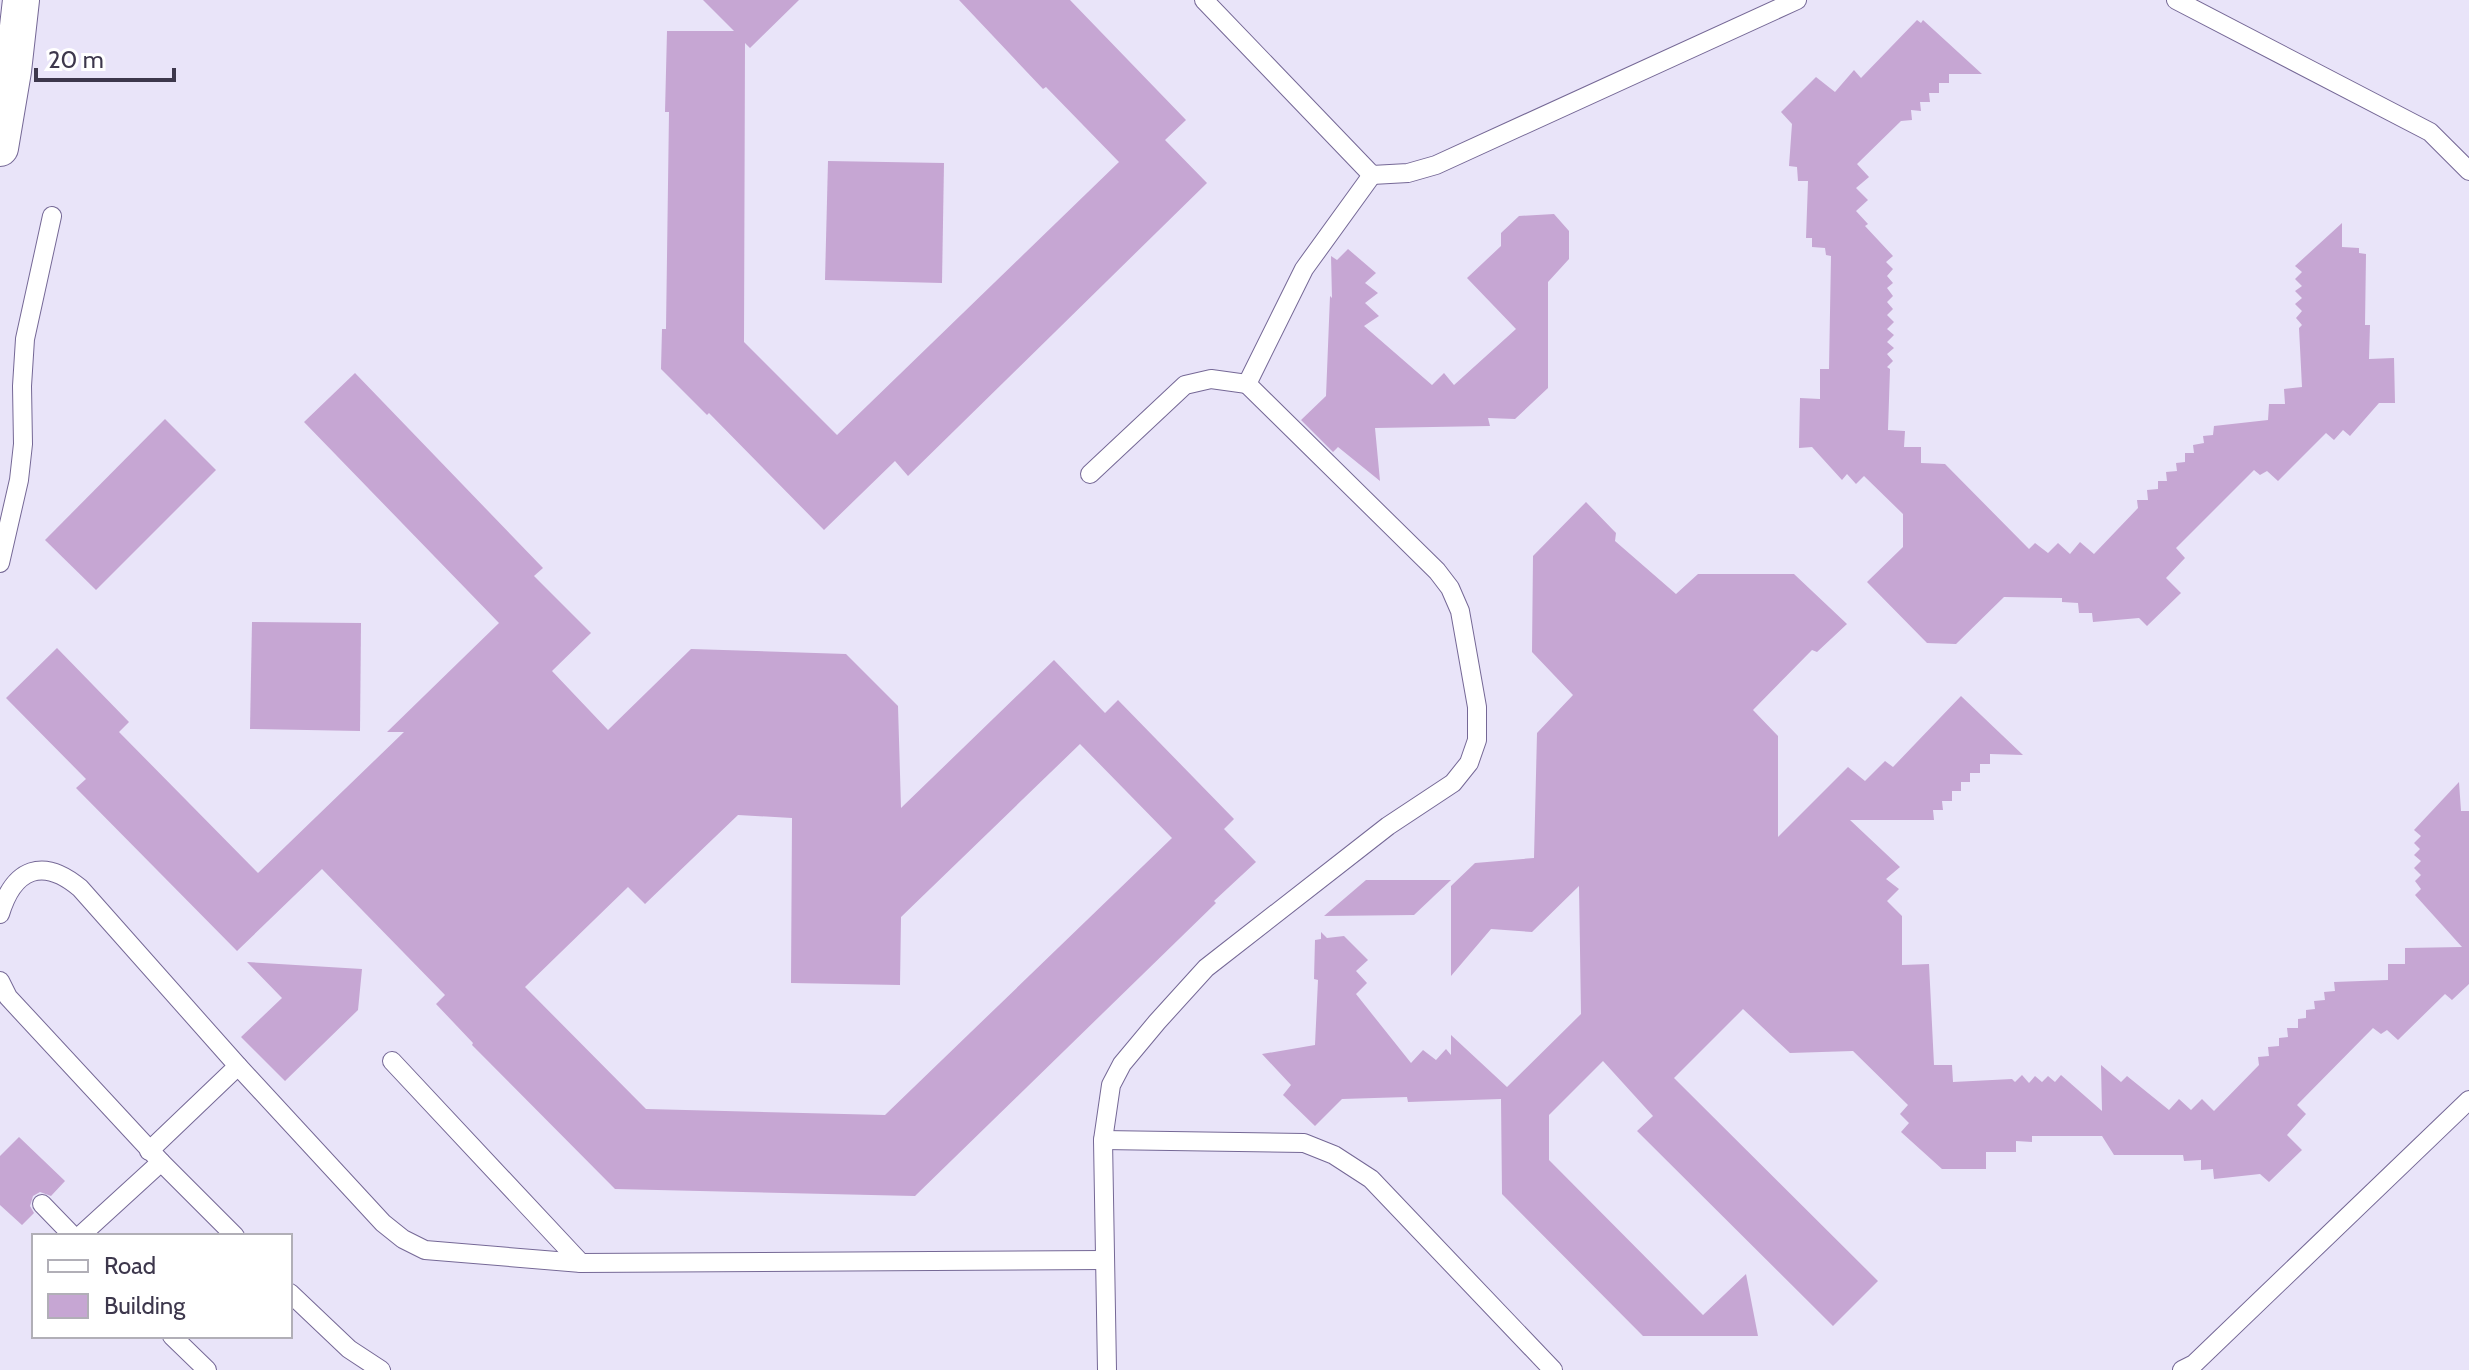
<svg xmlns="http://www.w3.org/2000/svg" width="2469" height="1370" font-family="Cabin,sans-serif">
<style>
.building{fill:#c6a6d3;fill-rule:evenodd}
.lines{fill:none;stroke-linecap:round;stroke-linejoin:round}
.lane-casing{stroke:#756896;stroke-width:20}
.street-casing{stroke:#756896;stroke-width:38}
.lane{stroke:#fff;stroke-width:18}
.street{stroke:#fff;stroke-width:36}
</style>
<rect width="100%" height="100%" fill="#e9e4f9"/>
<!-- building -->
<g class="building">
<polygon points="703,0 799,0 750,48 745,43 744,342 837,435 1119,162 1046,87 1043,89 959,0 1070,0 1186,120 1165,140 1207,183 908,476 895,461 824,530 709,413 707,415 661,369 662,329 666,329 669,112 665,112 667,31 734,31"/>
<polygon points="1917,20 1921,23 1923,20 1982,74 1949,74 1949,83 1939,83 1939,93 1929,93 1930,102 1920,102 1921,111 1911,110 1912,120 1901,121 1857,164 1869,177 1856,188 1868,200 1856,211 1868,224 1865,226 1893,256 1886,262 1893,269 1887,276 1893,283 1887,288 1893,296 1887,302 1893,309 1887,315 1894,322 1887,329 1894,335 1887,342 1894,348 1887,354 1893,361 1887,367 1890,369 1888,430 1905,431 1904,447 1921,447 1921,463 1945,464 2029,549 2035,543 2048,553 2058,543 2070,554 2080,542 2094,554 2138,508 2137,500 2148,500 2147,490 2158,489 2158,481 2167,481 2166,472 2177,471 2176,463 2185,462 2185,453 2194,453 2193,445 2204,443 2203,436 2213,435 2214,426 2268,420 2269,404 2285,404 2284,389 2302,387 2299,328 2302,325 2296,318 2302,311 2295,304 2302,298 2295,291 2302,286 2295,279 2302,272 2295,266 2342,223 2342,247 2359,248 2359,253 2366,254 2365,325 2370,325 2369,359 2394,358 2395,403 2379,403 2350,436 2343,430 2334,440 2326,433 2278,481 2267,471 2260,475 2254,470 2176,548 2185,558 2166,578 2181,593 2147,626 2139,618 2093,622 2092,613 2079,613 2078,603 2062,602 2062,598 2004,597 1956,644 1927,643 1867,582 1903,547 1903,514 1864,476 1856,484 1847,474 1842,480 1812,447 1799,448 1800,398 1820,399 1820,369 1829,369 1831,256 1826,255 1825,248 1812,247 1812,238 1806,238 1808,181 1798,181 1797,167 1789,166 1792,124 1781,112 1816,77 1835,92 1854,70 1861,78"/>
<polygon points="828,161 944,163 942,283 825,280"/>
<polygon points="1554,214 1569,231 1569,259 1548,282 1548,388 1515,419 1488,418 1490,426 1375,428 1380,481 1338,447 1333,452 1301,420 1326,396 1330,296 1332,298 1331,256 1337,260 1348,249 1376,273 1365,283 1378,293 1365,303 1379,316 1364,326 1432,385 1444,373 1454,385 1516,329 1467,278 1501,246 1501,233 1519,216"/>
<path d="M 355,373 L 543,568 L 534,576 L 591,633 L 552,671 L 608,730 L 691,649 L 846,654 L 898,706 L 901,808 L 1054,660 L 1105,713 L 1118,700 L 1234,819 L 1224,829 L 1256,862 L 1214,901 L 1216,903 L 915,1196 L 615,1189 L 472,1045 L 473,1043 L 436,1004 L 445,995 L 322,869 L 237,951 L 76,788 L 86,779 L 6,698 L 57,648 L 129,722 L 119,732 L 258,873 L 404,732 L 387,732 L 499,623 L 304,422 ZM 1080,744 L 1172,838 L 885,1115 L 646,1109 L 525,987 L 628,887 L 645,904 L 738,815 L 792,818 L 791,983 L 900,985 L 901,917 Z"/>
<polygon points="165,419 216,470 96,590 45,540"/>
<polygon points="1586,502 1616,533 1615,541 1676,594 1698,574 1794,574 1847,624 1817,652 1812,650 1753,710 1778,736 1778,837 1848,767 1865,781 1885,761 1893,767 1961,696 2023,755 1990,754 1990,764 1980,764 1980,773 1970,773 1970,782 1961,782 1961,791 1952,791 1952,801 1942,801 1943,810 1933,810 1934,820 1850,820 1900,867 1886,879 1899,889 1887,901 1902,916 1902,965 1929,964 1934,1065 1952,1065 1953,1082 2012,1079 2015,1082 2022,1075 2029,1083 2035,1076 2042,1082 2048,1076 2055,1082 2061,1075 2102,1111 2101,1065 2121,1082 2127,1076 2169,1110 2179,1099 2191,1110 2202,1099 2214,1111 2259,1065 2258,1057 2269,1056 2268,1047 2279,1046 2279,1038 2288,1037 2287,1028 2298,1028 2298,1019 2306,1018 2306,1010 2315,1009 2314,1001 2325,1000 2324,992 2335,991 2334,982 2388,980 2388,964 2405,964 2405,948 2462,947 2415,895 2421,889 2415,881 2421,875 2414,868 2421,861 2414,855 2420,849 2414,843 2421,836 2414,830 2459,782 2461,811 2469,811 2469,984 2452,1000 2445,994 2398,1040 2387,1030 2381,1034 2373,1028 2297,1105 2306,1114 2287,1135 2302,1150 2269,1182 2260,1174 2214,1179 2213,1169 2201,1170 2201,1160 2184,1161 2183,1155 2114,1155 2102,1136 2032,1136 2032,1142 2016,1141 2016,1152 1986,1152 1986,1169 1942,1169 1901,1132 1909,1123 1900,1114 1908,1105 1853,1051 1790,1053 1743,1009 1674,1078 1878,1281 1833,1326 1637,1131 1653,1116 1603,1061 1549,1115 1549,1160 1703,1315 1746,1274 1758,1336 1643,1336 1502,1194 1501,1099 1408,1102 1407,1097 1342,1099 1315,1126 1283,1095 1291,1085 1262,1054 1315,1045 1318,980 1314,979 1315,940 1321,939 1321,932 1327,938 1344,936 1368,960 1356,971 1367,983 1356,994 1411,1063 1423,1050 1436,1060 1446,1049 1451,1055 1451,1035 1507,1087 1581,1014 1579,886 1532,932 1491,929 1451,976 1451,886 1475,863 1534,858 1537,733 1573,695 1532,652 1533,556"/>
<polygon points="252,622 361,623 360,731 250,729"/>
<polygon points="1366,880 1451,880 1414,915 1324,916"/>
<polygon points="247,962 362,969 358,1010 285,1081 241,1037 282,998"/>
<polygon points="19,1137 65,1181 51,1196 40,1192 33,1196 30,1206 34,1213 22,1225 0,1205 0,1156"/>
</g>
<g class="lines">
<!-- lane casing -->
<g class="lane-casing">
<g id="lane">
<polyline points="1204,0 1372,175 1408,173 1436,165 1797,0"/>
<polyline points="2176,0 2430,132 2469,171"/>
<polyline points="1090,474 1185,385 1211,379 1247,384"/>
<polyline points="0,563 19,480 23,444 22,386 25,339 52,216"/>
<path d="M 0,914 C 14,868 43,857 80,888 L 238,1066 L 383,1223 L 403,1239 L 425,1250 L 581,1263 L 1103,1260"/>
<polyline points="0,981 8,997 161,1162"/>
<polyline points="392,1061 581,1263"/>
<polyline points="1103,1140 1304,1143 1334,1155 1371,1179 1553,1370"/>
<polyline points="149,1151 238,1066"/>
<polyline points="42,1204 73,1236"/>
<polyline points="80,1236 161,1162 235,1236"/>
<polyline points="290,1293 349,1349 381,1370"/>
<polyline points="172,1336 207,1370"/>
<polyline points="1107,1370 1103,1140 1111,1085 1122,1064 1157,1022 1206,968 1388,826 1453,783 1469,763 1477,740 1477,707 1460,611 1450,588 1437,571 1247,384 1304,269 1372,175"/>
<polyline points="2182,1370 2194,1364 2469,1100"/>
</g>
</g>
<!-- street casing -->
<g class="street-casing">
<polyline id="street" points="0,148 13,71 21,0"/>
</g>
<!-- lane -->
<use href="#lane" class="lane"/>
<!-- street -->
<use href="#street" class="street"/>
</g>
<!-- legend -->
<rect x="32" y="1234" width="260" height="104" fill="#ffffff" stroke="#b1afb7" stroke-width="2"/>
<rect x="48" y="1260" width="40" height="12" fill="#ffffff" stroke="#b1afb7" stroke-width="2"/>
<text x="104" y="1274" font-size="24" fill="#3d374c">Road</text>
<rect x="48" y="1294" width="40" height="24" fill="#c6a6d3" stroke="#b1afb7" stroke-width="2"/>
<text x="104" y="1314" font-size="24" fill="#3d374c">Building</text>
<!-- scale -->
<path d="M36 68v12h138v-12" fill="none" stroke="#3d374c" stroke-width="4"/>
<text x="48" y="68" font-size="24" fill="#3d374c" stroke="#ffffff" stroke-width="6" paint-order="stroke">20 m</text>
</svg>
